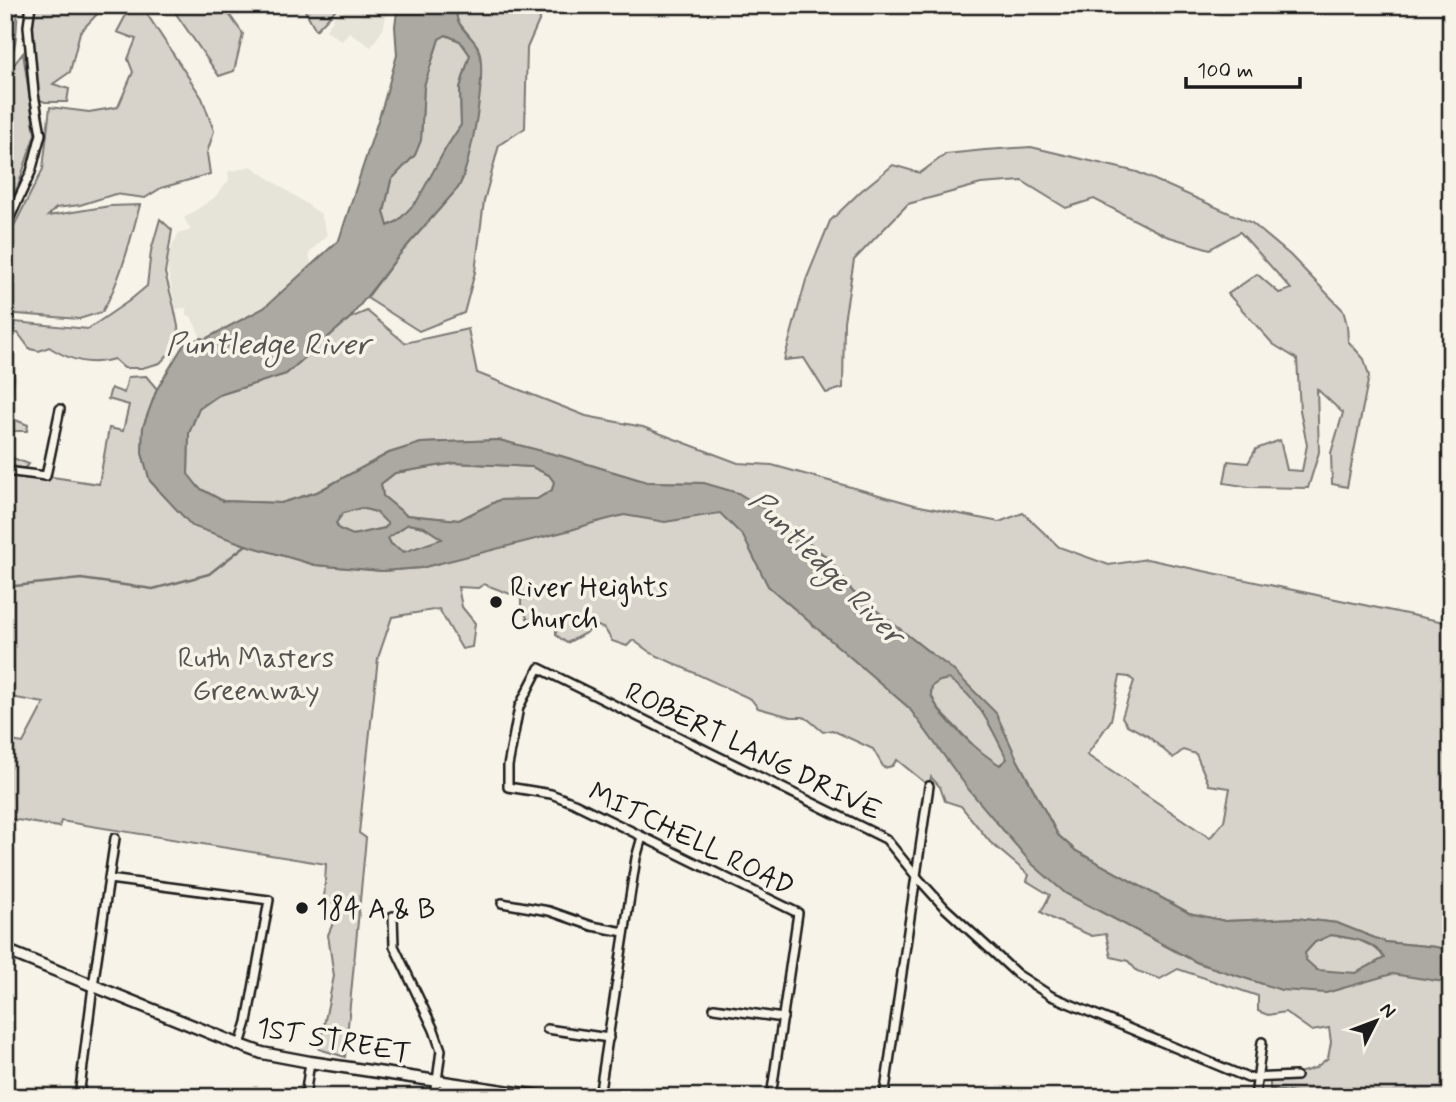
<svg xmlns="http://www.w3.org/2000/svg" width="1456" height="1102" font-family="Mynerve,sans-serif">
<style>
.built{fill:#e6e3d9}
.green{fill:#d7d3cb;stroke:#7a7874;stroke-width:2;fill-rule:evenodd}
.water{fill:#aca9a2;stroke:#72716c;stroke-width:2;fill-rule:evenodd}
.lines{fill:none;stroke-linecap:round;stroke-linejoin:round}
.stream{stroke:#72716c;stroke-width:2.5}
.street-casing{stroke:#1c1c1c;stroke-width:12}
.secondary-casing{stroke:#1c1c1c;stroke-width:15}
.street{stroke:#f7f3e8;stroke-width:7}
.secondary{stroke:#f7f3e8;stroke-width:10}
.poi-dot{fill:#1c1c1c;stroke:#f7f3e8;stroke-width:2.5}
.labels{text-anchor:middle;stroke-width:7;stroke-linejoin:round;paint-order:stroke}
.poi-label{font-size:28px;fill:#1c1c1c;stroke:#f7f3e8;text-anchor:start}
.park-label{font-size:28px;fill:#545351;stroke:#f7f3e8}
.street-label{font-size:28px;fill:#1c1c1c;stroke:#f7f3e8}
.water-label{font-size:30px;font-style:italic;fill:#565452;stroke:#f7f3e8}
</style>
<rect width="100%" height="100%" fill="#f7f3e8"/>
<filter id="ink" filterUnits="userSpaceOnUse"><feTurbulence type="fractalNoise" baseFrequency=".0143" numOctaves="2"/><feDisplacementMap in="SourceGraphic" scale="14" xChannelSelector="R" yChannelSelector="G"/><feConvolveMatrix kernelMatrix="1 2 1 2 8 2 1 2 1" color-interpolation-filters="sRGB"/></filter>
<g filter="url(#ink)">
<!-- built -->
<g class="built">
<polygon points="346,5 389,5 383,29 371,47 349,32 342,41 326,30 335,16 344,11"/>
<polygon points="251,166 321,214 327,235 309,253 311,264 264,308 205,339 201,338 191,316 186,315 186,308 176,309 167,266 169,254 178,234 191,230 184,218 214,198 229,180 228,172"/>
</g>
<!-- green -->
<g class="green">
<path d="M 5,5 L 19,5 C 15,24 19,35 12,55 L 5,57 Z"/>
<path d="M 35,5 L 141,5 L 202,98 L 214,131 L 207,153 L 210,174 L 161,188 L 145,198 L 115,194 L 80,205 L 56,208 L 48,216 L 110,206 L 140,205 C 130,241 121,280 102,312 L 79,319 L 5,313 L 5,239 L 15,224 L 43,169 L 50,107 L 89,112 L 118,107 L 133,72 L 128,59 L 136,39 L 117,32 L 126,15 L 119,6 L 102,9 L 80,32 L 70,72 L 53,84 L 69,89 L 67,102 L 45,102 L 38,99 L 29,60 L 23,38 Z"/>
<polygon points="170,5 222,5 224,7 243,34 234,71 219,76"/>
<polygon points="302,5 340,5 316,30"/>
<polygon points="456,5 546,5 527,48 525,128 499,145 484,201 475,272 464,313 419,331 367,298 400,254 458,188 463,178 478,47 457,20"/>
<polygon points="446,35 460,41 470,55 460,88 461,125 446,148 418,201 398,221 388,226 384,212 391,180 415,155 421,140 424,86 439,39"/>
<polygon points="23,53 35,134 18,186 5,208 5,76"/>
<polygon points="1031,147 1137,172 1252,223 1290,255 1343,310 1347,325 1348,341 1364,359 1369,376 1347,487 1332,484 1331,453 1343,413 1317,389 1319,452 1308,488 1250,487 1224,483 1228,461 1248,463 1256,449 1280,440 1287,470 1302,471 1307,445 1300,410 1297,359 1273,344 1228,294 1257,274 1279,293 1291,289 1240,232 1210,249 1166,236 1094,199 1066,208 1022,181 981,184 908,204 854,260 844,321 843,388 826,393 804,358 784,360 806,280 830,221 861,191 893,165 920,173 946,154 985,150"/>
<path d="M 160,219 L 172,230 L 165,273 L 174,307 L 181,341 L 160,363 L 142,368 L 124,368 L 114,359 C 90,367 69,360 49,347 L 39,351 L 30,349 L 18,333 L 7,335 L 5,339 L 5,321 L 88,329 L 129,301 L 147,286 L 151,251 Z"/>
<path d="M 367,311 L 405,343 L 468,329 L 477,373 L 586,416 L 643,427 L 738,463 L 772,465 L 915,505 L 999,522 L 1023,513 L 1059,547 L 1109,565 L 1147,559 L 1449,623 L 1451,640 L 1451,951 L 1436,947 L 1385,942 L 1337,923 L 1296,918 L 1225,921 L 1189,913 L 1076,851 L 1058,835 L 1018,761 L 1007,759 L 999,765 L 979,751 L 939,710 L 931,695 L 932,686 L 929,652 L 853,592 L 828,558 L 704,483 L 647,482 L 561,456 L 499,440 L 421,443 L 389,453 L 317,492 L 281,503 L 223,501 L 199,488 L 188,475 L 189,433 L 199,409 L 219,395 L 286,374 L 350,318 ZM 1120,676 L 1129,677 L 1134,681 L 1122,717 L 1127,725 L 1148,736 L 1173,758 L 1183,750 L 1196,754 L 1209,785 L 1230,788 L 1224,821 L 1210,838 L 1087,755 L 1111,720 Z"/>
<polygon points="5,363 11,366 14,378 8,417 28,425 27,431 13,431 10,457 29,464 23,469 5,463 5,388 8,377 5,375"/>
<polygon points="146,376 157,389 143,427 142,453 150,481 192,525 246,545 315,565 382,571 421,568 608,507 709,506 732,515 939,739 1065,893 1198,963 1306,960 1305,953 1315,942 1331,935 1359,940 1380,950 1384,958 1451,976 1451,1097 1307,1097 1307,1095 1270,1089 1270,1082 1315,1068 1328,1058 1331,1042 1329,1028 1312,1031 1285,1012 1268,1015 1258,1011 1258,996 1178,969 1160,979 1137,971 1128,961 1111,957 1106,934 1092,936 1055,920 1041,912 1050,895 1027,881 1029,875 990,842 961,806 945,801 940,787 931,777 929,786 897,760 892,766 884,768 873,749 832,730 823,732 809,720 803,717 791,717 758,708 751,699 651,653 633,640 627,646 612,641 605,629 598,626 567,643 556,635 556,625 546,618 528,620 521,606 521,598 484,584 478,588 458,587 462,607 475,623 472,647 462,649 439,609 392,617 378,658 359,833 366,838 345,1057 319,1049 334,976 328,935 341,904 324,901 326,864 61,821 59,827 5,818 5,740 23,743 44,703 5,696 5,471 46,476 99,484 109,428 123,431 129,405 108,399 111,388 124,393 128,377"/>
<polygon points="455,463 532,467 549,475 554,482 552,490 537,499 499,500 459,520 406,515 383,496 381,484 395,473"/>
<polygon points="361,508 376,512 388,523 385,528 352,535 339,529 336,523 343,513"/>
<polygon points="408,524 424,527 443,539 405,552 391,544 388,538"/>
</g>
<!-- water -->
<path class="water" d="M 398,5 L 456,5 C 456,10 456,17 458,21 C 462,31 474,38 478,48 C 488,71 471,165 458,188 L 400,254 L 350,318 L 286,374 L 219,395 L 199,408 L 189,433 L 188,474 L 199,488 L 223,501 L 281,503 L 317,492 L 389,453 L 421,443 L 499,440 L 561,456 L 647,482 L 704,483 L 738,493 L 766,510 L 828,558 L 853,592 L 929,652 L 951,668 L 996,713 L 1018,761 L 1058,835 L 1076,851 L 1189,913 L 1225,921 L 1296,918 L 1337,923 L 1385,942 L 1436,947 L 1451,951 L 1451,983 L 1392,974 L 1326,993 L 1281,990 L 1198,963 L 1065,893 L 1031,863 L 969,790 L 909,708 L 768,586 L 743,536 L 720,513 L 665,522 L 624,515 L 593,523 L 571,530 L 421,568 L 382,571 L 315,565 L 246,545 L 192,526 L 150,481 L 142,453 L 143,427 L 157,389 L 184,344 L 201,338 L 205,339 L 264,308 L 339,240 L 383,105 L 397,55 L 395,26 ZM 446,35 L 460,41 L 470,55 L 460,88 L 461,125 L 446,148 L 417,201 L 398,221 L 388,226 L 384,212 L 391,180 L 415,155 L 421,140 L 424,86 L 439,39 ZM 455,463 L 532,467 L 549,475 L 554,482 L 552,490 L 537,499 L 499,500 L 459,520 L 406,515 L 383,496 L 381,484 L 395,473 ZM 361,508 L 376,512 L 388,524 L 385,528 L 353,535 L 339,529 L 336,523 L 343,513 ZM 408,524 L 424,527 L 442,539 L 404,552 L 391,544 L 388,538 ZM 949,679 C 980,700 991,727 1007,759 L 1000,765 C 981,754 939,717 932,697 C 930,693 931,691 932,686 L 940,681 ZM 1331,935 C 1350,938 1374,940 1384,958 L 1356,973 L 1317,970 L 1306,960 L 1305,953 L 1315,942 Z"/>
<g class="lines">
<!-- stream -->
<g class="stream">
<polyline points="5,587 81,579 153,589 209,574 246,545"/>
<polyline points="1335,1097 1344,1094 1347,1097"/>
</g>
<!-- street casing -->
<g class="street-casing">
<g id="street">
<polyline points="5,228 31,172 41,134 34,94 28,26 31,5"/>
<polyline points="5,471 46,476 60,409"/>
<polyline points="109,879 269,900 247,1022 240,1045"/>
<polyline points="502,903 549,911 592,926 624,932"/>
<polyline points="393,916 394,946 434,1030 441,1050 437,1081"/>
<polyline points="714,1008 783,1018"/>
<polyline points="547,1029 609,1038"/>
<polyline points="79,1097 93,986 115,838"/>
<polyline points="305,1097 310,1062"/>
<polyline points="434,1097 436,1080"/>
<polyline points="599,1097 636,858 642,837"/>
<polyline points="771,1097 798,913 574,803 551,794 508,787 508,766 519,707 539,668 886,839 916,876 945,908 1017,974 1051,996 1248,1078 1296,1076"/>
<polyline points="884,1097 929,786"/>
<polyline points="1255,1097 1262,1042"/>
</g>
</g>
<!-- secondary casing -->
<g class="secondary-casing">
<polyline id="secondary" points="5,950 240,1045 262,1053 310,1062 545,1097"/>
</g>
<!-- street -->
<use href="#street" class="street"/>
<!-- secondary -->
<use href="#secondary" class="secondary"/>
</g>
</g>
<!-- markers -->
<g class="poi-dot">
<circle cx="496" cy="602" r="7"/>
<circle cx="302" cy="908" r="7"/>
</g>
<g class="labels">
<!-- poi labels -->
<g class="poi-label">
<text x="510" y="596">River Heights<tspan x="510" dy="32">Church</tspan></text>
<text x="316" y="918">184 A &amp; B</text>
</g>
<!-- park labels -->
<g class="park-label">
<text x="256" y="667">Ruth Masters<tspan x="256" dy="32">Greenway</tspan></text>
</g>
<!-- street labels -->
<g class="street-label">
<text transform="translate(754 750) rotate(26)" y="10">ROBERT LANG DRIVE</text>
<text transform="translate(692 838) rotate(26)" y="10">MITCHELL ROAD</text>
<text transform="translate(334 1039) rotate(10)" y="10">1ST STREET</text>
</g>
<!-- water labels -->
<g class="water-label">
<text x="268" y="354">Puntledge River</text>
<text transform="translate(827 567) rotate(45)" y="10">Puntledge River</text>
</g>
</g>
<!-- margin -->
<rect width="1456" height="1102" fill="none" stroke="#f7f3e8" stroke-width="28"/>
<rect x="14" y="14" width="1428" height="1074" fill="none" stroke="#1c1c1c" stroke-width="2.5" filter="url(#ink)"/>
<!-- north arrow -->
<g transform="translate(1376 1021) rotate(48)" stroke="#f7f3e8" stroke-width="5" paint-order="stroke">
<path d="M0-5L12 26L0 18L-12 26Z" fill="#1c1c1c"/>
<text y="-10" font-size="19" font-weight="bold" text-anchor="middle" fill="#1c1c1c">N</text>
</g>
<!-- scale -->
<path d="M1186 77v10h114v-10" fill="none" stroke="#1c1c1c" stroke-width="3.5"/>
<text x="1197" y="77" font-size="21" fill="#1c1c1c" stroke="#f7f3e8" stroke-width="5" paint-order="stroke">100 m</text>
</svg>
